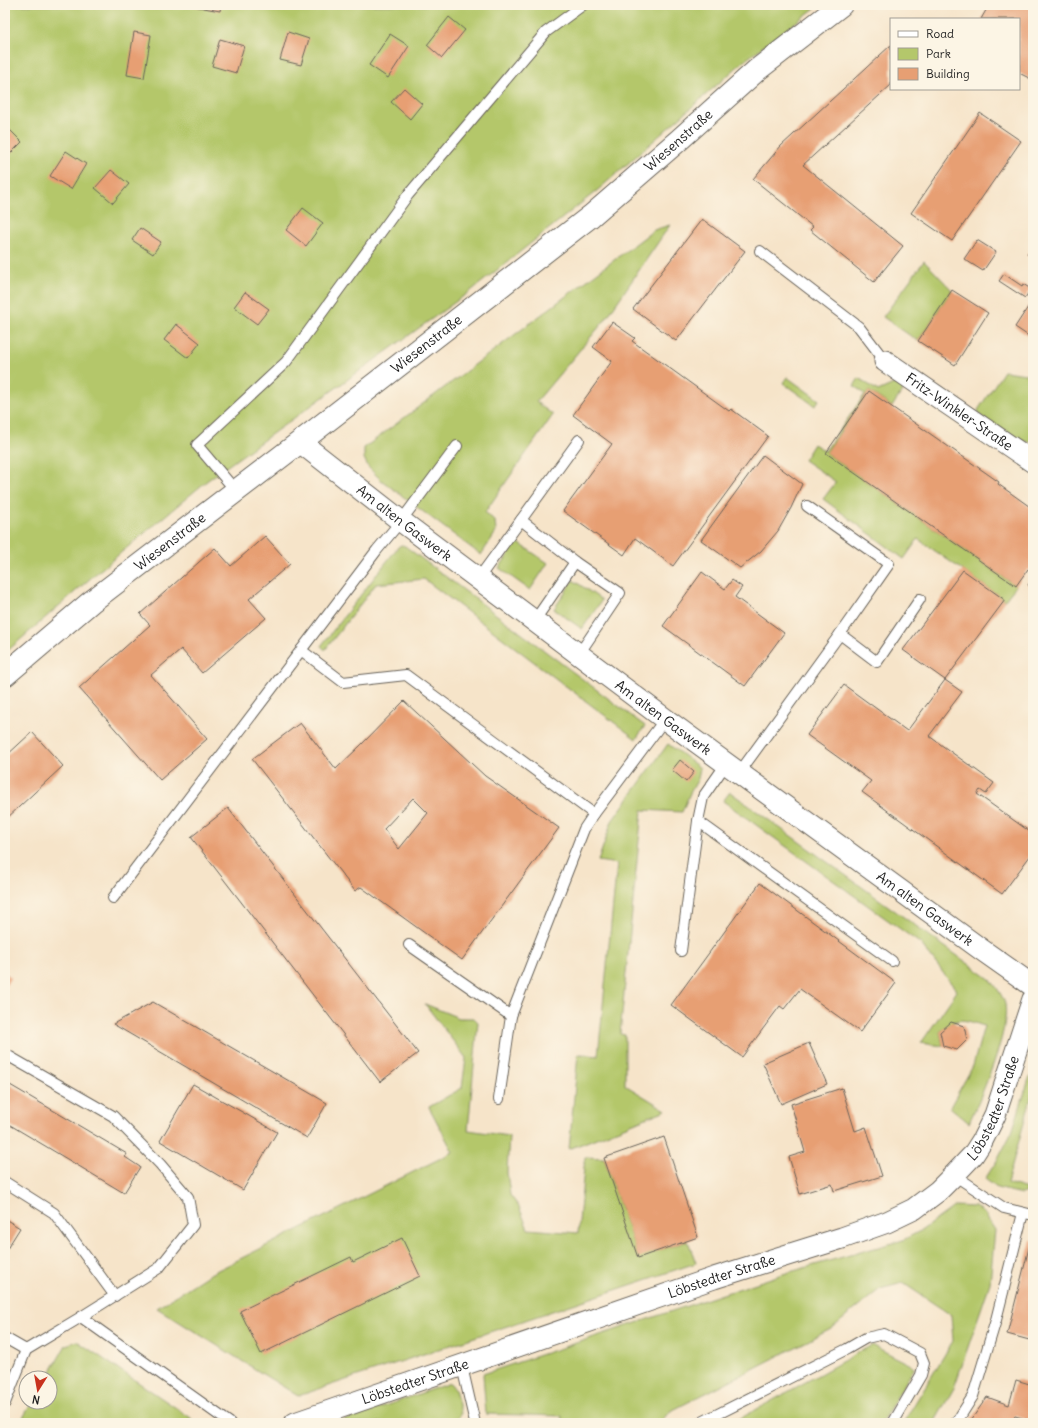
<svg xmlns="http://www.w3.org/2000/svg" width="1038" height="1428" font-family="Delius,sans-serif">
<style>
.green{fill:#b4c76b;stroke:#687244}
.building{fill:#e79f73;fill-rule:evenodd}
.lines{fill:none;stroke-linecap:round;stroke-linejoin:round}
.service-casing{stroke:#686259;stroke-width:12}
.minor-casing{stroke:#686259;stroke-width:23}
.tertiary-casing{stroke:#686259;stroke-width:24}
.service{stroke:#fff;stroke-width:10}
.minor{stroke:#fff;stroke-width:21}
.tertiary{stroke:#fff;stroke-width:22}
.labels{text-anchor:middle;stroke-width:3;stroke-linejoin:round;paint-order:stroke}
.street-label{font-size:14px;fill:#1c1c1c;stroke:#fcf5e5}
</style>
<rect width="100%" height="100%" fill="#fcf5e5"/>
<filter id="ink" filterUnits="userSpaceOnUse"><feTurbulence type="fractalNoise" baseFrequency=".025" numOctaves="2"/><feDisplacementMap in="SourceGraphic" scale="8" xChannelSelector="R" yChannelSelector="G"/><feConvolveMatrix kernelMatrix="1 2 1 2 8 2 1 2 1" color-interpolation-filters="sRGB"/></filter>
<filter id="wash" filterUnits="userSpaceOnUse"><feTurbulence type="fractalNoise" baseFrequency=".012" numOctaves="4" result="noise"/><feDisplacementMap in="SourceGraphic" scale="16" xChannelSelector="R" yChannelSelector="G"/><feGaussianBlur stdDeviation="0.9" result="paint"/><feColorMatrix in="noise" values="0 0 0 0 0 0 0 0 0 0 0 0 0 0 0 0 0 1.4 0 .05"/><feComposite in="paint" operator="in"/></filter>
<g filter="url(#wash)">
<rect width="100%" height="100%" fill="#f6e4c9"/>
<!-- green -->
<g class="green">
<polygon points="5,5 819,5 744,61 599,189 472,290 208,480 92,577 5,653"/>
<polygon points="670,225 605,320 536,402 553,415 485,512 495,521 496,532 481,555 381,480 368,467 364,458 364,448 654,230"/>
<polygon points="924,261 952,290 918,341 883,317"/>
<path d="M 1004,371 L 1033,375 L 1033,442 C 1012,443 995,427 979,415 L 978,410 Z"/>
<polygon points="787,377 819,400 815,406 783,383"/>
<polygon points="859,378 878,391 900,381 906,385 892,407 869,391 826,453 1016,586 1005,600 918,539 904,559 823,499 836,482 804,460 814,444 825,451 865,394 854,386"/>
<polygon points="517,542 548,563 530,590 499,568"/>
<polygon points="401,545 405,546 645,726 636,739 424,579 376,584 325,650 321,646 398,547"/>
<polygon points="573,580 602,600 582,629 554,609"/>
<polygon points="668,744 700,768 698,779 690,793 682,812 642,810 620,1034 625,1035 625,1085 666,1110 569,1149 578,1054 598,1056 617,864 598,861 612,821"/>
<path d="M 730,792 L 991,980 C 996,987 1003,996 1005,1004 C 1010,1032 981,1096 969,1123 L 950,1107 L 973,1066 L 984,1026 C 963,1019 957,1016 940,1032 L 943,1046 L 921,1043 L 957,991 L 921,944 L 723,801 Z"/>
<polygon points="425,1004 459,1018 474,1018 478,1022 468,1130 509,1136 507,1172 510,1195 519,1207 528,1229 578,1233 585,1157 604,1158 638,1257 688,1241 696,1263 298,1396 157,1308 208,1275 453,1152 429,1107 462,1088 466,1058"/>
<polygon points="1033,1073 1033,1091 1007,1183 1027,1189 1027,1192 1022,1194 997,1188 985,1179 998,1159 1012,1132 1029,1079"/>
<polygon points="955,1206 975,1207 983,1212 995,1230 990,1283 954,1388 934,1423 903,1423 953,1341 951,1315 903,1283 880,1289 831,1329 669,1412 660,1423 561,1423 562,1416 486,1414 483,1374 783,1274 903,1240 922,1230"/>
<polygon points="77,1341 191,1418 192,1423 20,1423 32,1402 50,1402 50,1378 47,1378 66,1345"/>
<polygon points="872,1345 915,1367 881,1423 732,1423"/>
<polygon points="450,1383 455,1389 461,1413 455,1422 336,1423"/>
</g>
<g id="blocks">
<!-- building -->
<g class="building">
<polygon points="188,5 221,5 220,11"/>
<polygon points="989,5 1033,5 1033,80 1019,73 1019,19 981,19"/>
<polygon points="449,17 465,30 442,58 427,45"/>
<polygon points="134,32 151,35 144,78 127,75"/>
<polygon points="288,32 309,39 301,65 280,60"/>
<polygon points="390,34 409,46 388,78 369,65"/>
<polygon points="220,39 244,46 236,73 212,66"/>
<polygon points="891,45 891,85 803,165 903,246 874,282 810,230 813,227 753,179 781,146"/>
<polygon points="404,88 422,104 410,119 391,102"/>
<polygon points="980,113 1021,141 952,241 911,213"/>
<polygon points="5,125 22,142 6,158 5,157"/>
<polygon points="66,151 86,164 71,189 50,176"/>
<polygon points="111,170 129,184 113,203 95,188"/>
<polygon points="303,208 323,223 306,246 286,230"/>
<polygon points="702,219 745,251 676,341 633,309"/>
<polygon points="140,228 161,242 153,254 132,240"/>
<polygon points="977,240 996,252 983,271 964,259"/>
<polygon points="1033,246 1033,258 1027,254"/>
<polygon points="1004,274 1022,286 1023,284 1031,289 1025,298 999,281"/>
<polygon points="952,290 988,313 955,365 918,341"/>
<polygon points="245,292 269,309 257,324 234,307"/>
<polygon points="1030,304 1033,305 1033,339 1015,327"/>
<polygon points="612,322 635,338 632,341 729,411 731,409 768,436 673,566 635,538 624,555 563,511 612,444 573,415 612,361 593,347"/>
<polygon points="176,324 200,343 188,358 164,340"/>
<polygon points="869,391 999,482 998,484 1033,509 1033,572 1028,569 1016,586 826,453"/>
<polygon points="763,455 802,484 791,508 778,531 761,551 740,568 701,540"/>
<polygon points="265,536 290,564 249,599 266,618 202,673 181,649 151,675 207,739 160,780 79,688 150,625 140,614 215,548 231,566"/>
<polygon points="963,570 1005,600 945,680 903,650"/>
<polygon points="702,572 725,589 732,580 742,587 735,597 784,633 745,686 663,626"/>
<polygon points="1033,578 1033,589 1028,585"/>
<polygon points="945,680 962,692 929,736 994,783 986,794 980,790 977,794 1033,834 1033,852 1002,894 862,792 871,781 807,735 844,685 907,731"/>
<path d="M 404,701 L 485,776 L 559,828 L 462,960 L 361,887 L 355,891 L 252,759 L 300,723 L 336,769 L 360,746 ZM 413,798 L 428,813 L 399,849 L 384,829 Z"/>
<polygon points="32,732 63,766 5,820 5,757"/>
<polygon points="680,760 694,772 686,782 672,770"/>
<polygon points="228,808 418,1053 380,1082 191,837"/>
<polygon points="760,883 896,983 860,1032 800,989 784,1009 780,1006 742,1057 671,1005"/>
<polygon points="5,973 11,977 5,987"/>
<polygon points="153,1002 327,1103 307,1138 113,1024"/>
<polygon points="951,1022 964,1026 967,1040 957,1050 943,1046 940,1032"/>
<polygon points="809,1043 827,1084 781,1104 763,1063"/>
<polygon points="5,1082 127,1154 125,1157 140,1167 124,1193 5,1122"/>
<polygon points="193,1084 277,1132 243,1190 160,1141"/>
<polygon points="842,1088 855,1131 866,1127 882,1176 834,1191 832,1184 800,1194 789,1157 805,1152 791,1104"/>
<polygon points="664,1137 698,1237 638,1258 604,1158"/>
<polygon points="5,1219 20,1228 5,1252"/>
<polygon points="402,1238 420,1276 261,1354 240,1311 351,1257 353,1262"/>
<polygon points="1031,1240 1033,1240 1033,1341 1007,1334"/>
<polygon points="1016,1380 1033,1385 1033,1421 1015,1416 1010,1423 969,1423 987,1397 1009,1405"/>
</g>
</g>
</g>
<g filter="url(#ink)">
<use href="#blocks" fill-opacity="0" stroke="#686259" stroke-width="1"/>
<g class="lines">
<!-- service casing -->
<g class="service-casing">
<g id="service">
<polyline points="760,251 859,327 885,361"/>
<polyline points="236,491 197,445 286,362 408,195 546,32 583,5"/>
<polyline points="521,520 579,440"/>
<polyline points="478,579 521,520 575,562 620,593 579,654"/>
<polyline points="535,620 575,562"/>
<polyline points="840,634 877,662 920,599"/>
<polyline points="301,650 343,682 406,675 594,814"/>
<polyline points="739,773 840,634 889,564 807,506"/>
<polyline points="698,821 892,961"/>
<polyline points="113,898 377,550 401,521 457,446"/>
<polyline points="409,945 511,1016 584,829 594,814 665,719"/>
<polyline points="681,951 698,821 703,797 726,764"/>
<polyline points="5,1054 113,1116 160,1164 188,1197 193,1225 159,1268 81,1317 26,1350 5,1338"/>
<polyline points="499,1099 511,1016"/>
<polyline points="954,1175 1004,1208 1033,1215"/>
<polyline points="5,1182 54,1213 115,1296"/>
<polyline points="81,1317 230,1423"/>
<polyline points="461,1366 464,1375 475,1423"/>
<polyline points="5,1403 26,1350"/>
<polyline points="700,1423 847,1349 866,1338 884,1334 920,1353 924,1363 921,1375 893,1423"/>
<polyline points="956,1423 973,1396 996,1320 1023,1213"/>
</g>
</g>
<!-- minor casing -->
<g class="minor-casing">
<g id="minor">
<path id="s1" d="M 885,361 L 1033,462"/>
<path id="s2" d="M 300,442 L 401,521 L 665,719 L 982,950 L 1033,986"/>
<path id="s3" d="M 295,1423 L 714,1278 L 842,1238 L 887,1222 L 914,1209 L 938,1191 L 954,1175 L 973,1155 L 982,1141 L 995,1115 L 1033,999"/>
</g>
</g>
<!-- tertiary casing -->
<g class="tertiary-casing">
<g id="tertiary">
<path id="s4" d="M 5,675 L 91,602 L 300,442 L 591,216 L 679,140 L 757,70 L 841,5"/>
</g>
</g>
<!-- service -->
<use href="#service" class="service"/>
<!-- minor -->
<use href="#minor" class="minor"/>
<!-- tertiary -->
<use href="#tertiary" class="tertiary"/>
</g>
</g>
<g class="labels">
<!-- street labels -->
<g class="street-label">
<text dy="5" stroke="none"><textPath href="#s4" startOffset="860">Wiesenstraße</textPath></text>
<text dy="5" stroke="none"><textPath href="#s4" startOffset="536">Wiesenstraße</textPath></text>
<text dy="5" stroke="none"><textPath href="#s1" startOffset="90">Fritz-Winkler-Straße</textPath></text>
<text dy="5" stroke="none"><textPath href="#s2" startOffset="132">Am alten Gaswerk</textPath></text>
<text dy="5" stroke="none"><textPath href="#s4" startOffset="212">Wiesenstraße</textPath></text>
<text dy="5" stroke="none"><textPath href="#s2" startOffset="456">Am alten Gaswerk</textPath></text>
<text dy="5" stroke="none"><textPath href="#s2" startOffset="780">Am alten Gaswerk</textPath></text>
<text dy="5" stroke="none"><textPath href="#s3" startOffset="787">Löbstedter Straße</textPath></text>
<text dy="5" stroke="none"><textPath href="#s3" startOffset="451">Löbstedter Straße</textPath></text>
<text dy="5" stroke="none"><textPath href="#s3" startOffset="127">Löbstedter Straße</textPath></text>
</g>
</g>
<!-- margin -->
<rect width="1038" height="1428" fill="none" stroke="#fcf5e5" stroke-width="20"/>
<!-- legend -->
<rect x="890" y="18" width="130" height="72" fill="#fcf5e5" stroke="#a29e95"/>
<rect x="898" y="31" width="20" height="6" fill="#ffffff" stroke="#a29e95"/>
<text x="926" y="38" font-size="12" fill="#1c1c1c">Road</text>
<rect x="898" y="48" width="20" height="12" fill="#b4c76b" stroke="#a29e95"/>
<text x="926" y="58" font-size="12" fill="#1c1c1c">Park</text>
<rect x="898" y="68" width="20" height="12" fill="#e79f73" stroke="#a29e95"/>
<text x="926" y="78" font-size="12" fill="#1c1c1c">Building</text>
<!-- north arrow -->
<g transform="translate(38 1390) rotate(191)"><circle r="19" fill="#fcf5e5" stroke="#a29e95"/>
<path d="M0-3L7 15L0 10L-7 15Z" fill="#c8321e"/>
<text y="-6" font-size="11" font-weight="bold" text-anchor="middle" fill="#1c1c1c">N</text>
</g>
</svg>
